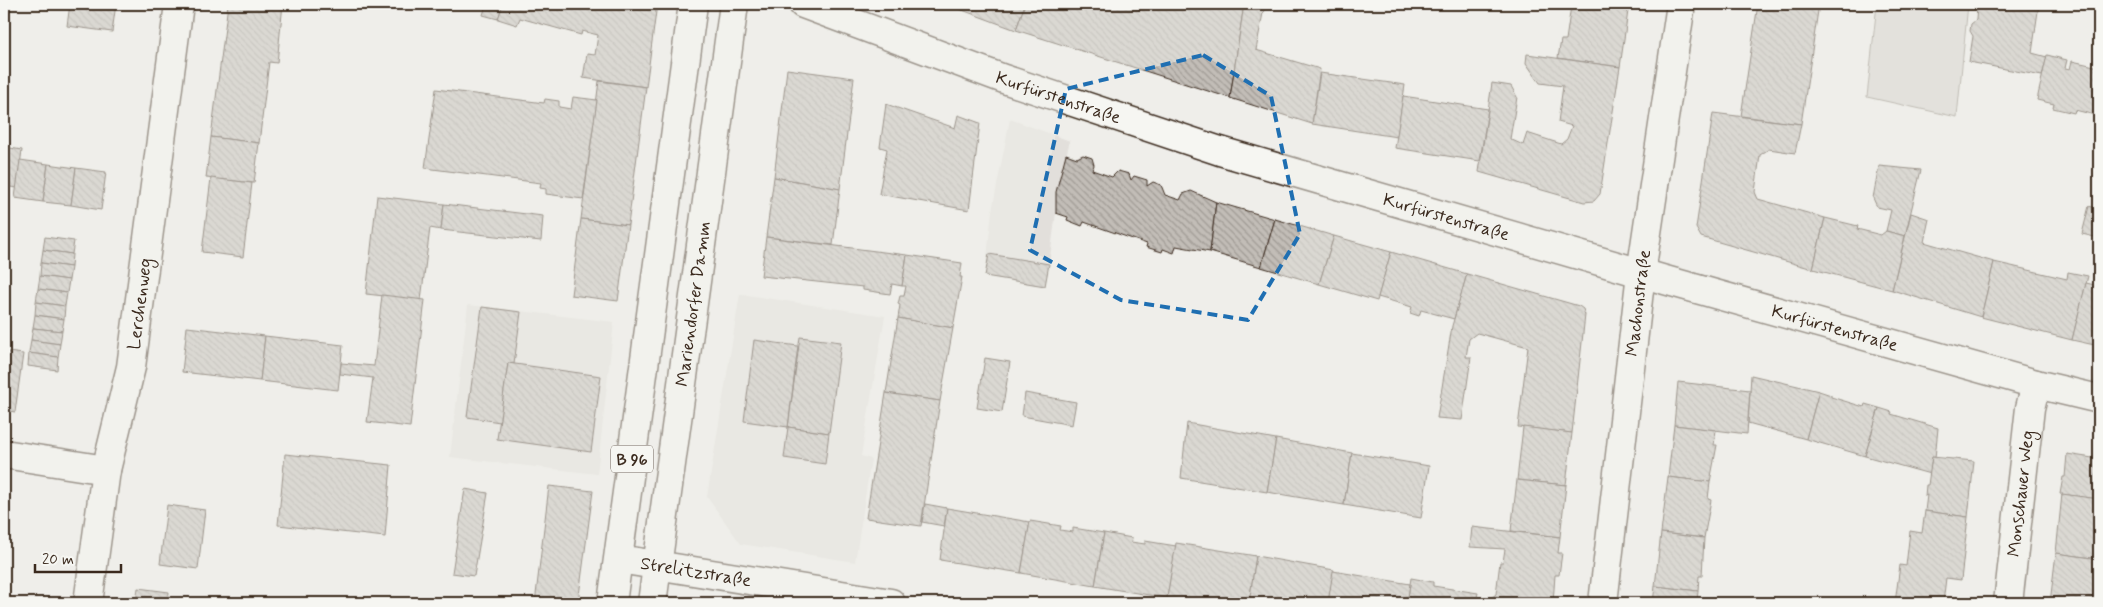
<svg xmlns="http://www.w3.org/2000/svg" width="2103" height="607" font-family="Mynerve,sans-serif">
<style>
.built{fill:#e2dfdb}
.park{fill:#d4d1cc;stroke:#887e75}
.building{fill:url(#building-back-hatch);stroke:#3b2a1e}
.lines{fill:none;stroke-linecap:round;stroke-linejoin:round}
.minor-casing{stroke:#3b2a1e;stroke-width:31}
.major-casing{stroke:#3b2a1e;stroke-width:31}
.minor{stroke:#f6f6f2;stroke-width:28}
.major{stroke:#f6f6f2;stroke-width:28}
.marked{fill:none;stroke:#1f6fb2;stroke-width:4;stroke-dasharray:10 6;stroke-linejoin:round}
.labels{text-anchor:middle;stroke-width:5;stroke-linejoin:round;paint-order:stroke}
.shield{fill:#f6f6f2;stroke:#73675e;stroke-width:1}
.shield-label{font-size:16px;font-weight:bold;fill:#3b2a1e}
.street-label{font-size:18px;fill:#3b2a1e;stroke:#f6f6f2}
</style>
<defs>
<pattern id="building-back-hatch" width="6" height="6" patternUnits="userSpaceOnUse" patternTransform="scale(1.25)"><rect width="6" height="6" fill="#c2bdb7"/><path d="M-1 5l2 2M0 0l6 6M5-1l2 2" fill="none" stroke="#9f9a94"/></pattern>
</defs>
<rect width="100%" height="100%" fill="#efeeea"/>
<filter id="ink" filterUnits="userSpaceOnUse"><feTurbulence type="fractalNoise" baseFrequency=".02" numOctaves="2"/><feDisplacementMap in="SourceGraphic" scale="10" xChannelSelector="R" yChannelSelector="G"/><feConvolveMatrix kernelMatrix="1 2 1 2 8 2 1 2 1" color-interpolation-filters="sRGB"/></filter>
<g filter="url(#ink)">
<!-- built -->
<g class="built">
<polygon points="1010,119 1070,141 1056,192 1056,213 1049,264 985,276 992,211"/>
<polygon points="740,294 885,316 861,456 871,459 855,562 741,544 707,497"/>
<polygon points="468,305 614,322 597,474 450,457"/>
</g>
<!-- park -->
<polygon class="park" points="1877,4 1968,4 1957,117 1867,97"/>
<!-- building -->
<g class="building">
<polygon points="70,4 116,4 112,32 67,26"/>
<polygon points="228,4 283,4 277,63 269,62 259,143 211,137"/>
<polygon points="480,4 503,4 498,19 483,15 486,5"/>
<polygon points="503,4 657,4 646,87 583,78 587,54 595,55 598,35 582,31 581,35 520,18 517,25 498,19"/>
<polygon points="946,4 1025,4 1016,30"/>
<polygon points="1025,4 1120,4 1140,10 1142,4 1184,4 1185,7 1190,8 1199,4 1244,4 1230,98 1016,30"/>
<polygon points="1244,4 1268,4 1267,9 1263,13 1256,50 1320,69 1312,124 1230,98"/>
<polygon points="1554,4 1629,4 1620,67 1558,58 1561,40 1566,40 1571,6"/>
<polygon points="1758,4 1819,4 1801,124 1741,116"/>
<polygon points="1981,4 2039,4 2032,53 2047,57 2042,76 1969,62 1973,36 1970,31 1971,24 1976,20 1977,6"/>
<polygon points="1527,54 1620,67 1600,194 1594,201 1584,202 1479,172 1492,83 1511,86 1517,97 1510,139 1523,145 1527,133 1561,144 1567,139 1572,126 1558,122 1563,86 1540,83 1526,63"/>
<polygon points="2047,55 2067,60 2065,68 2070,69 2072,61 2099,67 2099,116 2075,110 2074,113 2053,108 2054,104 2037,100"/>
<polygon points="787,69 854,78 840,189 774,177"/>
<polygon points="1320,73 1405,85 1397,137 1312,124"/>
<polygon points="599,81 646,87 628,225 581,219"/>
<polygon points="436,89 544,103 545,99 559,101 559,107 571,109 573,97 597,100 583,199 546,194 546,189 540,188 541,183 425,168"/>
<polygon points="1403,96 1488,109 1480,161 1395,148"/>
<polygon points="886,104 955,128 958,115 980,123 969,210 879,194 887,149 880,147"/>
<polygon points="1713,113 1801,124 1795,153 1769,149 1760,155 1755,192 1758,199 1825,218 1813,269 1701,237 1696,228"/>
<polygon points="211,137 259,143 254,183 206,178"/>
<polygon points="4,147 22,150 17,188 4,186"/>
<polygon points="1066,154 1077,158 1083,155 1092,158 1094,165 1092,170 1112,177 1118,171 1129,174 1131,180 1134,176 1147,180 1147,186 1153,182 1161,185 1165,195 1180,200 1183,194 1191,191 1216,202 1210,252 1176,246 1174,253 1163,249 1162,252 1146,247 1147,244 1084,222 1082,226 1067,220 1068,217 1056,213 1056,192"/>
<polygon points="20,160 48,164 43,202 15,198"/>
<polygon points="48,164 76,168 71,205 43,202"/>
<polygon points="1879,166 1921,170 1905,236 1886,231 1891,210 1877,207 1873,198"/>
<polygon points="76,168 106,172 101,210 71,205"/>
<polygon points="774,177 840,189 833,245 766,237"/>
<polygon points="211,178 252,183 243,257 202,252"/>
<polygon points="377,196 444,204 441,230 430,228 421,300 366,294"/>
<polygon points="1216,202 1275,219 1261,267 1210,252"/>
<polygon points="444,204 543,216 541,241 441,230"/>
<polygon points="2089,206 2099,209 2099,238 2082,234"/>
<polygon points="1911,213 1929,219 1924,242 1994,262 1981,317 1892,290"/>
<polygon points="1825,218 1858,226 1857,229 1881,235 1886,231 1905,236 1892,290 1813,269"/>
<polygon points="581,219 628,225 618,301 571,295"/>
<polygon points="1275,219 1334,236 1319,284 1261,267"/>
<polygon points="1334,236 1391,252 1377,301 1319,284"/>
<polygon points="45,237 74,241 72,254 43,250"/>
<polygon points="766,237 907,255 902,286 892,284 890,294 863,290 863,287 761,276"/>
<polygon points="43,250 72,254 71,267 41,263"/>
<polygon points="1391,252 1467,274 1454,319 1421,310 1419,316 1410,313 1412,307 1378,297"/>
<polygon points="989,254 1049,264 1045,286 985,276"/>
<polygon points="907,255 962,263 960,277 962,277 953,328 898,318 900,305 898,304 900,296 904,296 906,286 902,286"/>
<polygon points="1994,262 2067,279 2068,272 2088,276 2072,340 1981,317"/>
<polygon points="41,263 71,267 69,280 40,276"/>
<polygon points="1467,274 1579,306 1583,309 1585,315 1572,433 1518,427 1528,347 1477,333 1469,339 1466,357 1471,357 1462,420 1437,418 1452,326"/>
<polygon points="40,276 69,280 67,293 38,289"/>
<polygon points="2086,283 2099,286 2099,346 2072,340"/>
<polygon points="38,289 67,293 65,306 36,302"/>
<polygon points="382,295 425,300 410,427 367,422 373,378 340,374 341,363 374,366"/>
<polygon points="36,302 65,306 64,319 35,315"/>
<polygon points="482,307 521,312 514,364 508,363 500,422 467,417"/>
<polygon points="35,315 64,319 62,331 33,328"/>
<polygon points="898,318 953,328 940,401 886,393"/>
<polygon points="187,327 265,336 260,381 182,372"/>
<polygon points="33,328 62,331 60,344 31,340"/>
<polygon points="265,336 343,345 338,390 260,381"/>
<polygon points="800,337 841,342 829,433 788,427"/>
<polygon points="31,340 60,344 58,357 29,353"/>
<polygon points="754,340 798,346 788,427 744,421"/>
<polygon points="8,352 23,354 15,412 4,410 4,358 7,358"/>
<polygon points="29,353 58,357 57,370 28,366"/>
<polygon points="985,358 1010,362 1002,412 977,408"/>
<polygon points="508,363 601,376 591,452 497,439"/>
<polygon points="1751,375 1819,391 1806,439 1748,423"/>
<polygon points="1678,382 1750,390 1747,434 1674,425"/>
<polygon points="1819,391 1831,395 1831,397 1864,407 1865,404 1879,408 1865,456 1806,439"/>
<polygon points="886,393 940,401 921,526 866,518"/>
<polygon points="1025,393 1076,402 1072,425 1022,416"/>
<polygon points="1879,408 1892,412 1891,414 1938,428 1935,458 1932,457 1930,474 1865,456"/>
<polygon points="1187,423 1276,439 1267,492 1181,478"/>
<polygon points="1674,425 1716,430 1714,445 1717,445 1710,482 1668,477"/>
<polygon points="788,427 829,433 825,464 784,458"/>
<polygon points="1523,427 1572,433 1566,485 1517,480"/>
<polygon points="1276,439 1352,453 1344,505 1267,492"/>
<polygon points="1352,453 1429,466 1421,518 1344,505"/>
<polygon points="285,454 391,465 385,537 278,525"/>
<polygon points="2067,454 2099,459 2099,499 2060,494 2063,477 2065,477"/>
<polygon points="1932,457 1974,461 1968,517 1925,511 1927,495 1925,496 1926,485 1928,485"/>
<polygon points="1668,477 1710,482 1708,499 1711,500 1704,538 1661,533"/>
<polygon points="1517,480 1566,485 1560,537 1511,531"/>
<polygon points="549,486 593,491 578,603 535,603"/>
<polygon points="465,489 488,493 474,576 452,573"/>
<polygon points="2062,494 2099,499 2099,559 2056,553"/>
<polygon points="925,504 947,508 944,526 922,522"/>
<polygon points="167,505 205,510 198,569 160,564"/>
<polygon points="947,508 1030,522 1021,573 940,560"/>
<polygon points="1925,511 1968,517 1961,580 1946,578 1943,603 1895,603 1900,565 1906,566 1910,531 1922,533"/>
<polygon points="1030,521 1061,526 1060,530 1073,532 1073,528 1104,533 1095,586 1021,573"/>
<polygon points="1472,527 1560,537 1558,553 1562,553 1559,575 1555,575 1553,603 1407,603 1411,578 1433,582 1433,586 1478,593 1477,597 1490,599 1496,594 1500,562 1503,562 1505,549 1470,547"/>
<polygon points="1104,533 1132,538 1131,542 1145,544 1145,541 1176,546 1167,598 1095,586"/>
<polygon points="1661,533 1704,538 1702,576 1699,576 1698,591 1655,586"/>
<polygon points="1176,543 1256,556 1249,603 1195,603 1167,598"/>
<polygon points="2056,553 2099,559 2097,575 2099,575 2096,598 2094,597 2094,603 2050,603"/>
<polygon points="1256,556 1334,570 1328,603 1249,603"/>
<polygon points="1333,571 1410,584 1407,603 1328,603"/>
<polygon points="1655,586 1698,591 1697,603 1653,603"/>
<polygon points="138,588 169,592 168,603 136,603"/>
</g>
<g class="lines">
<!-- minor casing -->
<g class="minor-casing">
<g id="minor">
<path id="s1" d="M 803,4 L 1004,79 L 1220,151 L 1665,280 L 2036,384 L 2099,399"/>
<polyline points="4,454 106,470"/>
<path id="s2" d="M 619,559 L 891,603"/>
<path id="s3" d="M 88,603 L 106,470 L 131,367 L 179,4"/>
<path id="s4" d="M 1603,603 L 1641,273 L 1681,4"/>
<path id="s5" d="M 2008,603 L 2030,408 L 2036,384"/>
</g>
</g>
<!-- major casing -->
<g class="major-casing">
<g id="major">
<polyline points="612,603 693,4"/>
<path id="s6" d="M 652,603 L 734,4"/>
</g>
</g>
<!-- minor -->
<use href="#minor" class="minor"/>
<!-- major -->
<use href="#major" class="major"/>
</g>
</g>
<!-- marked area -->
<path d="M0 0H2103V607H0ZM 1203,55 L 1271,96 L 1300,234 L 1248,320 L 1121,300 L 1030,250 L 1066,89 Z" fill="#efeeea" fill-opacity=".55" fill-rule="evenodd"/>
<path class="marked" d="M 1203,55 L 1271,96 L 1300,234 L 1248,320 L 1121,300 L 1030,250 L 1066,89 Z"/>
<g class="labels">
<!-- shield labels -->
<rect class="shield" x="611" y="445.5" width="42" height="27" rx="4"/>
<g class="shield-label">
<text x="632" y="465">B 96</text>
</g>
<!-- street labels -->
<g class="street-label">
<text dy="6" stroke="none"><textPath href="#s1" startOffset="272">Kurfürstenstraße</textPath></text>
<text dy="6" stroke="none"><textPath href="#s1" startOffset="678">Kurfürstenstraße</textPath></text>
<text dy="6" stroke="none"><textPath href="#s4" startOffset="302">Machonstraße</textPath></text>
<text dy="6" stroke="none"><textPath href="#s6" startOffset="302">Mariendorfer Damm</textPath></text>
<text dy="6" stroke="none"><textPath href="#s3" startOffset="304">Lerchenweg</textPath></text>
<text dy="6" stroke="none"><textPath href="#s1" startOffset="1082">Kurfürstenstraße</textPath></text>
<text dy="6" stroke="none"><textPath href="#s5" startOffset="110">Monschauer Weg</textPath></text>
<text dy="6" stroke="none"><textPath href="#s2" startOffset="78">Strelitzstraße</textPath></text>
</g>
</g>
<!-- margin -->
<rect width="2103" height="607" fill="none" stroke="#f6f6f2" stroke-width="20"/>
<rect x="10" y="10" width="2083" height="587" fill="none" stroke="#3b2a1e" stroke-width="2" filter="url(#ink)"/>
<!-- scale -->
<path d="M35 564v8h86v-8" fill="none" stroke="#3b2a1e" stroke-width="2.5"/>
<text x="42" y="564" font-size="15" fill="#3b2a1e" stroke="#f6f6f2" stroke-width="4" paint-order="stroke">20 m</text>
</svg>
